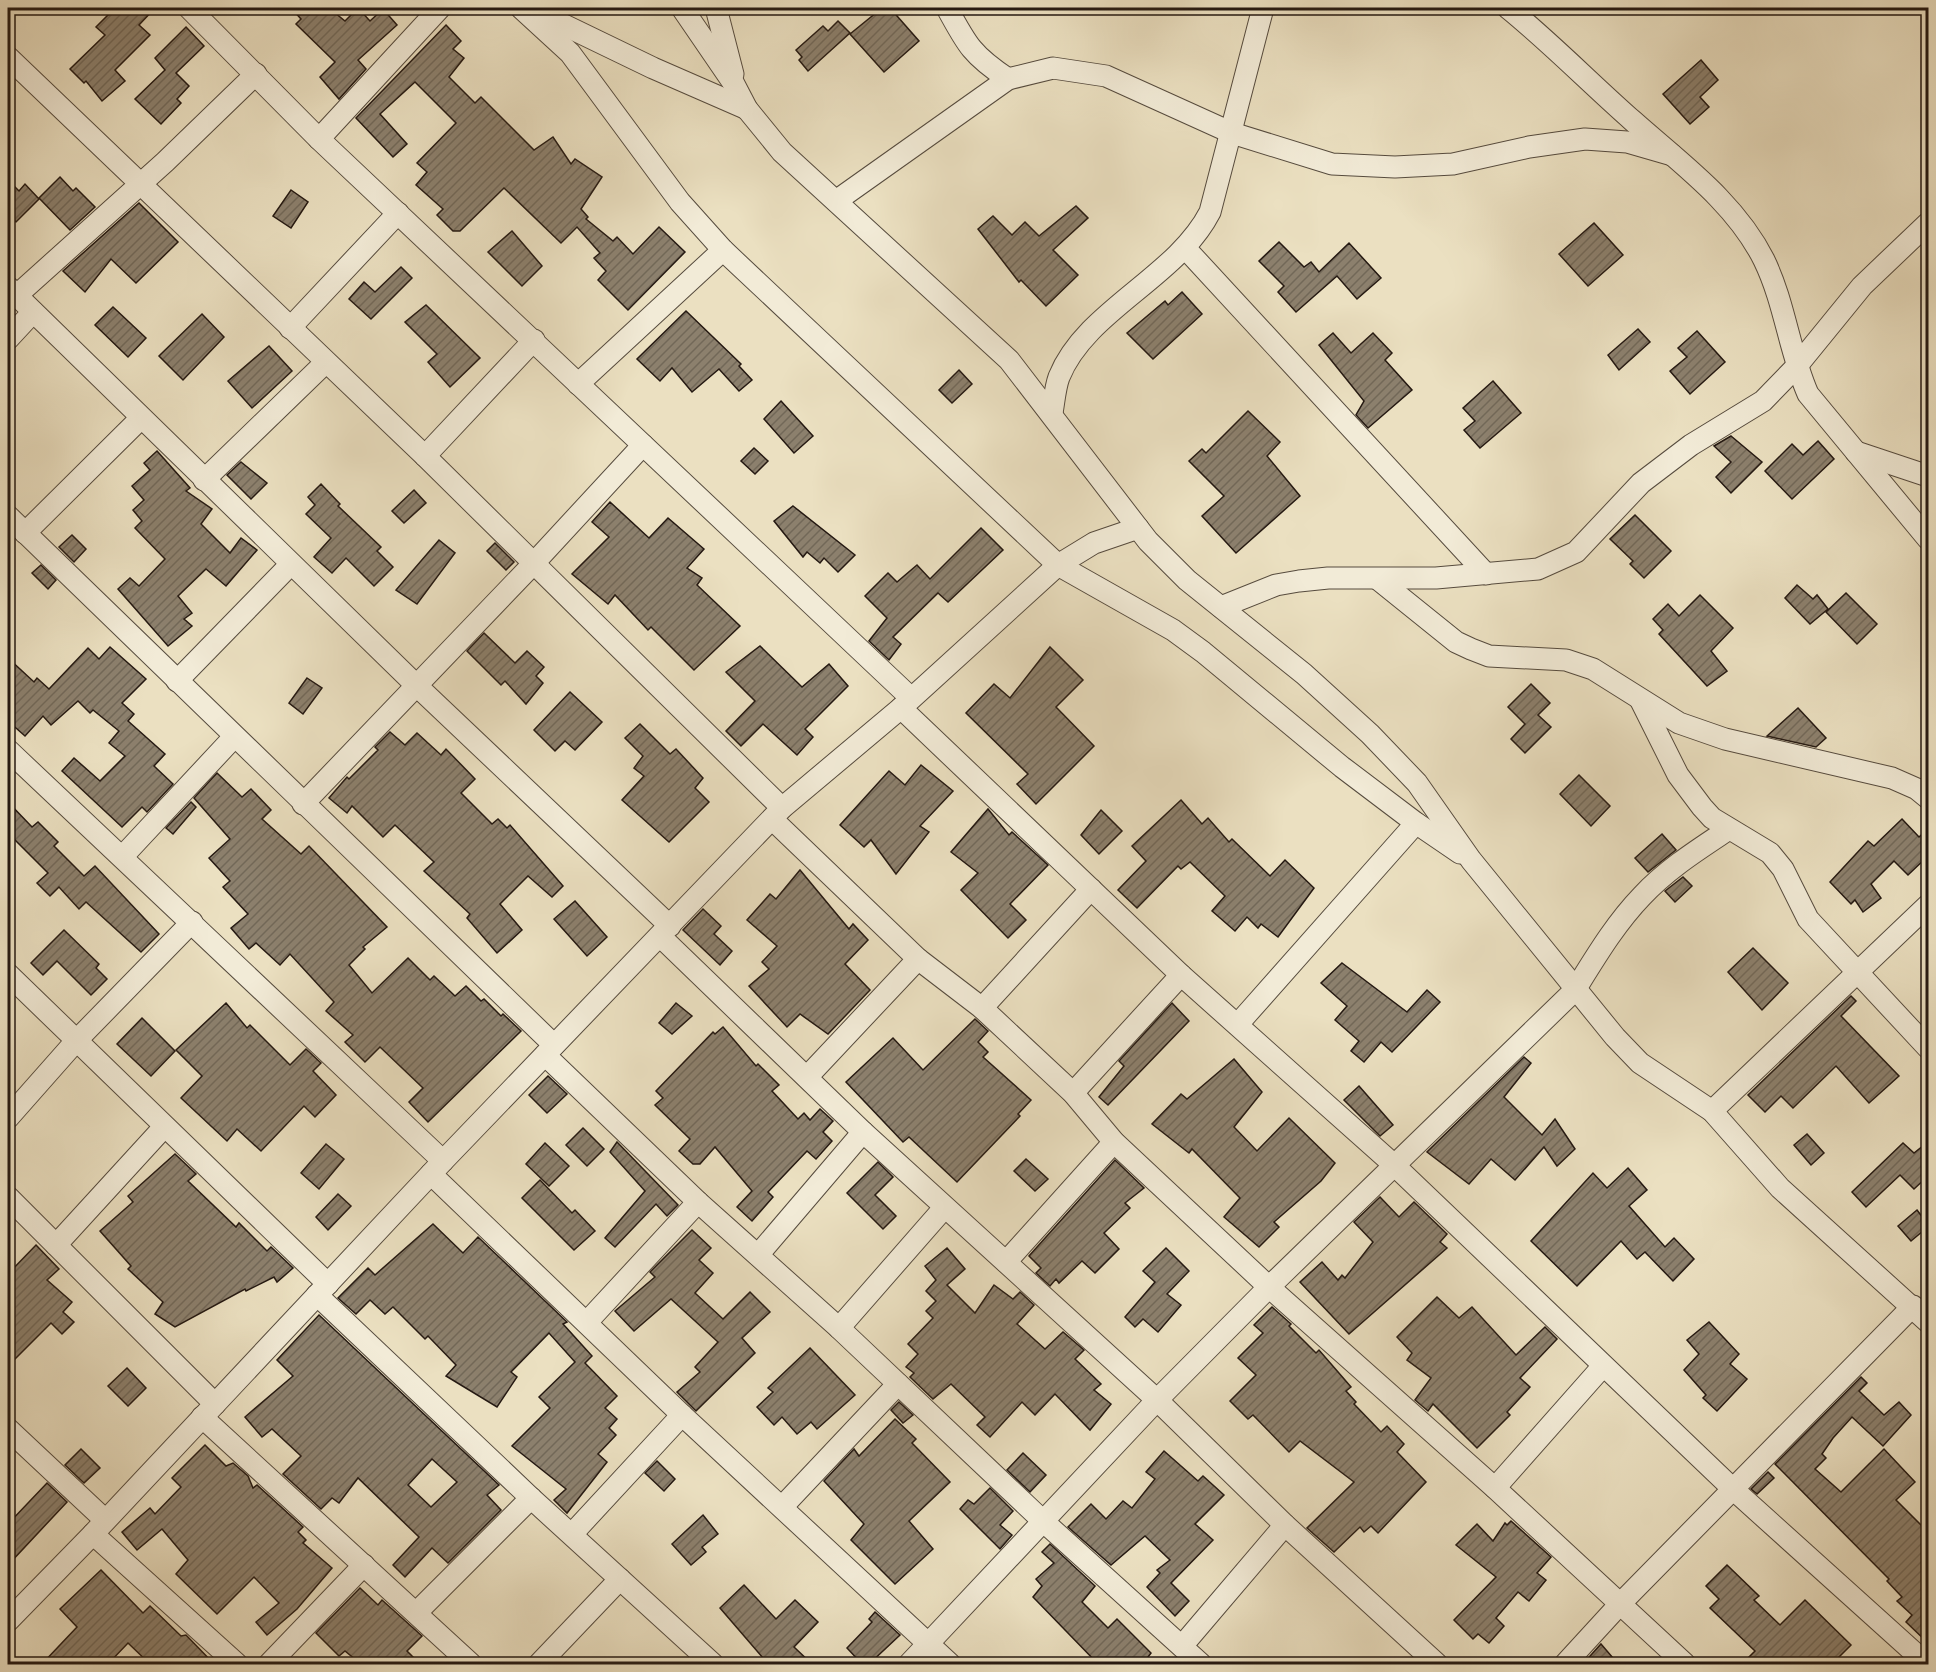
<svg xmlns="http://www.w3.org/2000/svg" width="1936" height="1672" font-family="'Old Standard TT',serif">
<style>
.building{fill:url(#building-hatch);stroke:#251912;stroke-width:1.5;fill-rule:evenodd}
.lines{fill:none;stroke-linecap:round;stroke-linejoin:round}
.minor-casing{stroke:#564b3e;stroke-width:23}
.minor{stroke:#f2ebd7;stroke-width:21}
</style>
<defs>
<pattern id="building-hatch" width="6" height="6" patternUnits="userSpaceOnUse" patternTransform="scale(1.5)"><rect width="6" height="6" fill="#8c806d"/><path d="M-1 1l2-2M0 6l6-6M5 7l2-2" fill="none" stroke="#726858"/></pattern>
</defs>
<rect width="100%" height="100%" fill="#ebe0c1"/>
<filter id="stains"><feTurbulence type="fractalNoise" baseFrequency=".00333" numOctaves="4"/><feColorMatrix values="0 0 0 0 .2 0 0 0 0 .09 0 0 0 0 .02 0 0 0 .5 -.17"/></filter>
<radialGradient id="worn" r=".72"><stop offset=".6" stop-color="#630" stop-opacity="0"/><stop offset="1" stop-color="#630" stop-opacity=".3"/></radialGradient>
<!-- building -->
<g class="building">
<polygon points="115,8 155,8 139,25 150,35 115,70 125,81 102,101 86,81 84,83 70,69 105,35 96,27"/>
<polygon points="291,8 329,8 345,21 358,8 370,21 383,9 397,25 358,60 366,69 339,99 320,77 335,62 296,24 301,19"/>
<polygon points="882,8 890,8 919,41 884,72 850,34"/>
<polygon points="838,21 850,33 808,71 799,60 802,57 796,50 823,26 828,31"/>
<polygon points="446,25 461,41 453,49 464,58 449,77 475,103 481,97 534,150 553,137 571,164 575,159 602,177 581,209 588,217 586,219 613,241 617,237 633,254 659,227 685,252 628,310 598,280 606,271 594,258 600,253 577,227 561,243 504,188 460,231 453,231 437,215 443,209 416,185 427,172 417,163 456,123 415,82 380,114 407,144 393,157 356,118"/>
<polygon points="186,27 204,46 176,73 189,86 177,99 181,103 161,124 135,99 165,70 155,58"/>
<polygon points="1701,60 1718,80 1700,97 1709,107 1690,124 1663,94"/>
<polygon points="60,177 73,191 76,188 95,207 70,230 39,198"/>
<polygon points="8,180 19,191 25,184 39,199 16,222 8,213"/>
<polygon points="291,190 308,202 291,228 273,216"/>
<polygon points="139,203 178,242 136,283 111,259 85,292 63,271"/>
<polygon points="1076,206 1088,218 1053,250 1078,275 1046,306 1021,280 1019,282 978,229 993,216 1012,235 1025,222 1039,236"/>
<polygon points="1594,223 1623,255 1588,286 1559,254"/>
<polygon points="512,231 542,266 522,286 488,252"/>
<polygon points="1279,242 1304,267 1311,262 1319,272 1349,243 1381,278 1357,299 1337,276 1296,312 1278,292 1284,286 1259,261"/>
<polygon points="401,267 412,278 371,319 349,299 364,282 375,292"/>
<polygon points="1182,292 1202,314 1153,359 1127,333 1165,301 1168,305"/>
<polygon points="426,305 480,358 450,387 428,362 437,354 405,322"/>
<polygon points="113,307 146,338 128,357 95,325"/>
<polygon points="686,311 741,364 739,366 752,380 739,391 719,369 692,392 672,368 660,381 637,359"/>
<polygon points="202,314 224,337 183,380 159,356"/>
<polygon points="1638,329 1650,342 1619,370 1608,355"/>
<polygon points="1697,331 1725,362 1690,394 1670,371 1687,357 1678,348"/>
<polygon points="1333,333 1351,353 1373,333 1392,353 1385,360 1412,390 1368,428 1356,415 1364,401 1319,345"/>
<polygon points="269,346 292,371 252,408 228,381"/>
<polygon points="959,370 972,384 952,403 939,390"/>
<polygon points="1493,381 1521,413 1480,448 1464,430 1475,421 1463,408"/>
<polygon points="781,401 813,436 794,453 764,419"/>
<polygon points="1248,411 1280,442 1267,456 1300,496 1236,553 1202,516 1224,496 1189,461 1202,449 1206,453"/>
<polygon points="1731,436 1762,462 1731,493 1716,477 1731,462 1714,446"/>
<polygon points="1818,441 1834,459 1792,499 1765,471 1792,444 1803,455"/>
<polygon points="754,448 768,461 755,474 741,461"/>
<polygon points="157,451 190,488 186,491 212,509 201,524 230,553 241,538 257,550 226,586 206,569 178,596 192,613 184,619 192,626 168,646 118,589 130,578 139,586 165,559 135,528 142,521 133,510 144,500 132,486 150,470 144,463"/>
<polygon points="241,462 267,483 251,499 227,475"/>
<polygon points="321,484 340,504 338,506 381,547 377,551 393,567 374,586 346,558 332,573 314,557 331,538 306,514 315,505 308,497"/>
<polygon points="414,490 426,503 404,523 392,511"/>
<polygon points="610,502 649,538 668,518 704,549 687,568 702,578 697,585 740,626 694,670 651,627 648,630 615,595 608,604 572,574 609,537 592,522"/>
<polygon points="793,506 855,555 838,572 824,558 820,563 807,552 803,557 774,521"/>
<polygon points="1635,515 1671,551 1644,578 1630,564 1633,561 1610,539"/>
<polygon points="981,528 1003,550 948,602 938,593 893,637 901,644 889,660 869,641 887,618 865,596 888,573 897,582 917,565 930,579"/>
<polygon points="72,535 86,549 74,562 59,547"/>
<polygon points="439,540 455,553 417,604 396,590"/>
<polygon points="495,543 514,562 506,570 487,551"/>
<polygon points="41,565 56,580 48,589 32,573"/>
<polygon points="1797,585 1813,599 1817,595 1828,609 1810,624 1785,598"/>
<polygon points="1846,593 1877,624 1857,644 1826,612"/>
<polygon points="1700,595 1733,628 1711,651 1727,671 1707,686 1659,634 1663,630 1653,619 1668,604 1679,616"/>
<polygon points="484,633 515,663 527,651 544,667 536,676 543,683 526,704 505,681 501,685 467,651"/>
<polygon points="760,646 802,687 829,664 848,686 805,729 813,737 797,755 763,724 741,746 726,731 755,701 726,672"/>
<polygon points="110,647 146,679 122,703 134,714 128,721 165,754 154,766 173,784 147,812 142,807 122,827 62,771 74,758 100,781 125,756 109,743 119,731 93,710 90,713 78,701 51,725 43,716 25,736 8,721 8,658 34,682 37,678 49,689 88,648 99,659"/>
<polygon points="1050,647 1083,680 1056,707 1094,746 1036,804 1017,784 1028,774 966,713 994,684 1010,698"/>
<polygon points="307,678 322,688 303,714 289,703"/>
<polygon points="1531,684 1550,703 1538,715 1551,727 1525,753 1511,739 1525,724 1508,707"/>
<polygon points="570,692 602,722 575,750 565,741 555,751 534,730"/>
<polygon points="1798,708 1826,738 1816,747 1767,736"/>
<polygon points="640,724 670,754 676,749 703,778 695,788 709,802 669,842 622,800 644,776 634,768 643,756 625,738"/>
<polygon points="390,732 405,745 417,733 441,755 446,749 475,779 461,793 492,824 498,819 507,828 510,825 563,886 552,897 528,876 500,904 522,930 497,953 467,918 470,914 424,871 434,862 395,825 383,837 352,806 347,813 329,798 347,777 349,779 378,750 375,747"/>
<polygon points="921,765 953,791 920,826 929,832 896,874 871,840 864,847 840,825 889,771 905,785"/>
<polygon points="217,773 242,797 251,789 271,810 262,819 301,854 309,846 387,927 363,947 365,949 349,965 372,993 408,958 430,980 434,976 455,996 466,986 481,1001 484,999 501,1016 503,1014 521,1031 428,1122 409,1102 423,1088 380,1047 365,1062 345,1042 353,1035 326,1011 334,1002 290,954 280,965 256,943 249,949 231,928 248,914 223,887 230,881 209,858 230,839 194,798"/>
<polygon points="1579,775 1610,806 1591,826 1560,794"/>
<polygon points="1181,800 1202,824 1208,818 1229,842 1232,839 1270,876 1285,860 1314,888 1278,937 1261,924 1258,928 1247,917 1235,931 1212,911 1225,896 1190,862 1181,869 1178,866 1137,908 1118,890 1146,861 1132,846"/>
<polygon points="8,802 32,827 38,822 58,842 54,846 84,876 95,866 159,934 141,952 86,902 79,909 59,887 50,896 37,883 48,873 8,833"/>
<polygon points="191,802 196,807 173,834 166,828"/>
<polygon points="988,809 1009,835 1012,832 1048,865 1010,904 1026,920 1008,938 961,890 978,873 951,852"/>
<polygon points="1101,810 1122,831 1099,854 1081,835"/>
<polygon points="1902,819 1919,837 1929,828 1929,855 1908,875 1894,861 1871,884 1881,898 1863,912 1855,900 1851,904 1830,882 1868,841 1874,846"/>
<polygon points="1662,834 1676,850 1648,872 1635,858"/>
<polygon points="800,870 849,929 853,924 868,940 845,964 870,990 828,1034 800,1014 787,1027 749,986 769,969 762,962 777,946 747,920 770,894 776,899"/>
<polygon points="1683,877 1692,886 1675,902 1665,891"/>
<polygon points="575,901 607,937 587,956 554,919"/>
<polygon points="703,909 721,926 714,934 732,951 720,965 683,930"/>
<polygon points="64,930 99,964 96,968 107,979 91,995 57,961 43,975 31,963"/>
<polygon points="1753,948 1788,983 1762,1010 1728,972"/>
<polygon points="1342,963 1407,1012 1427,990 1440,1002 1392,1052 1381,1042 1364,1062 1351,1051 1359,1041 1335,1020 1347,1006 1321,983"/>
<polygon points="1851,996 1856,1001 1841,1016 1899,1076 1869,1103 1836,1066 1793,1108 1781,1096 1765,1112 1748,1095"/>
<polygon points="226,1003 247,1028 250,1025 290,1065 306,1049 321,1063 313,1071 336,1095 315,1117 304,1106 261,1151 237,1129 227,1141 181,1098 202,1076 176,1050"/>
<polygon points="676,1003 692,1016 672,1034 659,1023"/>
<polygon points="1172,1003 1189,1021 1108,1105 1099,1097 1124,1066 1119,1061"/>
<polygon points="142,1018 175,1051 151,1076 117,1044"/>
<polygon points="975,1019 988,1031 978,1042 988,1052 983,1057 1031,1100 1018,1114 1020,1116 957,1182 909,1137 903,1142 846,1082 893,1038 923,1070"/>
<polygon points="723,1027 756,1066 758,1064 779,1085 772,1091 798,1119 804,1113 810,1120 820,1109 833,1121 823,1132 832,1141 816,1159 807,1151 768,1192 773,1197 752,1221 737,1207 752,1191 715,1147 700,1164 693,1164 679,1151 690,1139 655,1105 663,1098 656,1091 713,1032 715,1034"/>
<polygon points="1524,1057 1531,1063 1504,1097 1542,1135 1555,1119 1575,1149 1557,1166 1544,1147 1515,1180 1491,1159 1469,1184 1427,1152"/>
<polygon points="1234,1059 1262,1092 1234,1127 1257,1151 1289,1118 1335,1163 1321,1181 1274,1222 1279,1227 1259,1247 1224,1217 1240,1198 1192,1149 1189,1153 1152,1124 1181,1094 1187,1099"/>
<polygon points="548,1076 567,1094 547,1113 529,1095"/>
<polygon points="1359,1086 1393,1125 1380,1136 1344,1100"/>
<polygon points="583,1128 604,1149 587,1166 566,1145"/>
<polygon points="1807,1134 1824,1153 1811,1165 1794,1145"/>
<polygon points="1929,1141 1929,1175 1914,1189 1900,1175 1866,1207 1852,1192 1903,1143 1914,1153"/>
<polygon points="617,1142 678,1205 667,1216 656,1204 615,1247 605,1238 645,1191 610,1152"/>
<polygon points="545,1143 569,1166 549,1186 526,1164"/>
<polygon points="326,1144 344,1159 319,1189 301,1173"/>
<polygon points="175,1154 196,1174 188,1181 236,1227 239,1223 267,1251 271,1247 293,1268 277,1282 274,1277 246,1291 245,1289 175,1327 155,1314 163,1302 128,1269 131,1266 100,1231 133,1202 128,1196"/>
<polygon points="1026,1159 1048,1179 1035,1191 1014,1171"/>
<polygon points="1115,1160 1144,1188 1125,1203 1130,1208 1104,1233 1119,1249 1095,1273 1082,1261 1059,1283 1056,1279 1050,1286 1036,1273 1041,1268 1029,1256"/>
<polygon points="878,1162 893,1177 875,1195 896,1216 883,1229 847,1193"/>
<polygon points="1628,1168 1647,1190 1629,1206 1665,1247 1674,1238 1694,1259 1673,1281 1645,1252 1637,1259 1621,1241 1577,1286 1531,1241 1593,1173 1607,1188"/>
<polygon points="540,1180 572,1213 575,1210 595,1231 574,1250 522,1198"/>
<polygon points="338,1194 351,1206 328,1230 316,1217"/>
<polygon points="1380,1197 1399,1217 1414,1202 1447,1234 1440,1242 1447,1248 1349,1334 1300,1282 1322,1262 1338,1280 1342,1275 1345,1278 1373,1242 1354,1222"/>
<polygon points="1917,1210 1929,1226 1911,1241 1898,1226"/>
<polygon points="433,1224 463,1253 478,1237 567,1322 563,1324 592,1356 585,1363 617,1396 605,1408 617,1419 609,1428 616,1435 598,1454 607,1462 567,1513 554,1500 566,1489 512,1446 550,1408 539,1397 575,1362 549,1333 511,1372 517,1377 497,1407 446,1376 456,1365 428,1336 425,1339 393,1307 385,1314 370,1300 356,1314 338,1298 368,1268 375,1275"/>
<polygon points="692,1230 711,1248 699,1260 713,1273 695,1293 723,1319 750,1292 770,1312 742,1338 755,1353 696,1411 677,1392 700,1372 695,1367 718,1342 671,1299 634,1331 615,1311 655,1277 650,1272"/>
<polygon points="36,1245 59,1269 47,1280 72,1302 63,1312 74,1322 62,1334 51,1323 8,1366 8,1274"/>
<polygon points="947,1248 965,1269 947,1285 975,1313 994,1285 1013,1299 1020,1292 1034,1305 1017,1324 1045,1349 1063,1332 1084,1350 1075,1359 1101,1384 1094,1390 1111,1404 1090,1430 1055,1394 1035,1415 1022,1402 990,1437 977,1425 985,1417 951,1384 933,1399 910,1377 914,1373 906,1367 918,1354 908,1344 933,1318 926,1311 936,1301 926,1291 936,1280 925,1266"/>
<polygon points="1166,1248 1189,1271 1167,1294 1181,1305 1158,1332 1143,1319 1135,1327 1125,1317 1155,1282 1143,1271"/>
<polygon points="1437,1297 1459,1318 1472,1307 1516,1355 1545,1327 1557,1339 1520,1378 1530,1387 1507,1412 1510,1415 1477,1448 1433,1404 1428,1411 1415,1400 1431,1378 1407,1360 1412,1353 1397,1337"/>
<polygon points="1272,1307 1291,1324 1289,1326 1316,1353 1319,1350 1351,1387 1346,1391 1356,1402 1354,1404 1381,1432 1387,1426 1404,1444 1397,1452 1426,1482 1378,1533 1371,1526 1364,1532 1360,1527 1334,1552 1307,1528 1354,1482 1300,1441 1289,1452 1253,1415 1248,1419 1230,1401 1256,1375 1238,1358 1263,1333 1254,1325"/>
<path d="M 319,1315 L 499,1485 L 487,1495 L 501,1510 L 448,1563 L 432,1548 L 405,1577 L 393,1565 L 419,1537 L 358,1478 L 339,1503 L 332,1498 L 321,1509 L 283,1474 L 301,1456 L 272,1429 L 262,1437 L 245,1417 L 293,1376 L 277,1360 ZM 432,1459 L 457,1482 L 431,1507 L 408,1485 Z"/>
<polygon points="1709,1322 1739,1354 1730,1364 1747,1379 1717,1411 1703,1398 1706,1395 1684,1370 1699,1354 1687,1340"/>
<polygon points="810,1348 855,1395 817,1429 811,1422 797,1434 782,1417 774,1425 757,1407 773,1392 768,1388"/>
<polygon points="127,1368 146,1388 128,1406 108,1386"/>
<polygon points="1861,1377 1867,1383 1859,1391 1884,1415 1899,1402 1911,1415 1883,1446 1852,1417 1833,1438 1822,1454 1826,1458 1815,1469 1841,1492 1884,1449 1915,1482 1896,1500 1929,1533 1929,1644 1906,1622 1912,1615 1897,1601 1902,1597 1887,1581 1889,1579 1775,1464"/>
<polygon points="899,1402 913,1415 903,1423 891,1410"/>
<polygon points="895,1419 916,1439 912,1443 950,1482 909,1521 933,1549 895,1584 851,1540 864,1524 824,1481 854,1449 859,1456"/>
<polygon points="205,1445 226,1466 233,1463 248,1476 253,1488 257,1485 303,1527 298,1532 306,1540 303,1543 332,1568 297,1609 267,1635 256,1622 279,1603 254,1577 217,1614 176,1574 188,1560 162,1529 137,1550 122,1532 150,1508 155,1514 181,1487 172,1478"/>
<polygon points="81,1449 100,1468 84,1483 65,1465"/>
<polygon points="1164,1451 1198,1481 1203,1476 1224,1495 1195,1524 1213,1540 1171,1583 1189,1601 1175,1616 1147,1587 1160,1573 1157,1570 1170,1560 1145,1536 1111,1565 1068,1527 1091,1504 1106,1519 1123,1501 1132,1508 1155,1479 1146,1472"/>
<polygon points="1023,1453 1046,1475 1030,1492 1007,1470"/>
<polygon points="657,1461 675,1479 664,1491 645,1473"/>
<polygon points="1768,1472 1774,1478 1757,1494 1751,1489"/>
<polygon points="47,1483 67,1502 8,1565 8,1524"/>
<polygon points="990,1488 1013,1511 1000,1525 1012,1535 1000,1549 960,1509 968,1500 974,1504"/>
<polygon points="703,1515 718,1534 702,1547 706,1552 691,1565 672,1544"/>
<polygon points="1511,1521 1551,1557 1537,1573 1546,1580 1529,1601 1518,1592 1496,1618 1504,1626 1489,1643 1478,1634 1473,1639 1454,1620 1496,1577 1456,1545 1477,1524 1493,1541 1505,1523 1507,1525"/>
<polygon points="1050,1544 1095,1586 1082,1602 1108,1628 1117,1619 1151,1653 1142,1665 1099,1665 1033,1597 1042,1586 1036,1579 1054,1563 1042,1552"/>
<polygon points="1727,1565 1759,1596 1754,1600 1780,1625 1805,1600 1851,1645 1831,1665 1741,1665 1755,1651 1710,1608 1719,1599 1706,1586"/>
<polygon points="101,1570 143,1613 150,1606 181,1636 186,1635 215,1665 151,1665 128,1643 107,1665 41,1665 77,1627 60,1609"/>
<polygon points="744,1585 776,1619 795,1600 818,1622 794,1647 813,1665 769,1665 720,1608"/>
<polygon points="360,1588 378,1605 382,1600 422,1636 407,1651 421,1665 362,1665 345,1651 339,1656 316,1633"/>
<polygon points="875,1612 900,1635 868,1665 863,1665 847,1648 872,1622 869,1619"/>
<polygon points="1601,1644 1619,1665 1582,1665"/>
</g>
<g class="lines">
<!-- minor casing -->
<g class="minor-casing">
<g id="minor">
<polyline points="189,8 319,139 911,698"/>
<polyline points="521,8 570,53 680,202 723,250 1058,565 1173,630 1203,652 1342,767 1416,823 1460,853"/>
<polyline points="682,8 734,84 747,109 782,152 1009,360 1148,541 1187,580 1304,674 1370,734 1417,783 1471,860 1615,1037 1640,1063 1712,1111 1780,1188 1928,1322"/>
<polyline points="716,8 733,74"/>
<path d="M 947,8 C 967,45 972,55 1008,79"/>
<path d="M 1508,8 C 1551,43 1591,84 1633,121 C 1680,163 1735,202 1764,260 C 1785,303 1789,351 1808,394 L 1928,539"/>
<polyline points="533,10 653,68 747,109"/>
<polyline points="8,57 425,456 782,808"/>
<polyline points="319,139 440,8"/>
<polyline points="836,201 1008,79 1053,68 1106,76 1232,133 1332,164 1395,167 1453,164 1529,147 1585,139 1627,142 1672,155"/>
<polyline points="1186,249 1486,574"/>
<polyline points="8,287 417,686 670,926"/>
<polyline points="16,296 165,162 256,74"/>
<polyline points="290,328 398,213"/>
<polyline points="8,339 33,312"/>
<polyline points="578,384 723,250"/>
<path d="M 1052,413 C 1054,402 1055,388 1059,377 C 1086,310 1176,278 1210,212 L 1263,8"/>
<polyline points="1856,452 1928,476"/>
<polyline points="425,456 534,340"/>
<polyline points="204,480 325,363"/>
<polyline points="8,516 554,1045"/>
<polyline points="25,533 140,419"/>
<polyline points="1379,580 1456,642 1471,649 1489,656 1566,660 1593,669 1679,723 1725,739 1892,778 1917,789 1928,798"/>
<polyline points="1221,607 1276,585 1299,581 1328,578 1436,578 1538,569 1576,552 1641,483 1691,445 1763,401 1796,367 1862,286 1928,223"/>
<polyline points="177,681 291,564"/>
<polyline points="1641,701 1678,775 1702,807 1712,818 1770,853 1783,869 1808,919 1928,1048"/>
<polyline points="901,708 1181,975 1393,1164 1734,1490 1927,1664"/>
<polyline points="8,750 443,1161"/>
<polyline points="303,804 534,563 643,445"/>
<polyline points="772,819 918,959 982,1008 1073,1093 1114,1142 1269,1287 1495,1488 1685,1664"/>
<polyline points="123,856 234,737"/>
<polyline points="661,937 863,1132 1157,1400 1285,1525 1437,1664"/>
<polyline points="8,974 328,1284"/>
<polyline points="982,1008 1091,889"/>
<polyline points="1238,1024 1416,823"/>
<polyline points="545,1055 698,1202 839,1328 1044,1522 1201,1664"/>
<polyline points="807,1077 918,959"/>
<polyline points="1073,1093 1181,975"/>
<polyline points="1712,1111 1928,905"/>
<polyline points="8,1118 76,1041 192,922"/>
<polyline points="431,1174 682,1415 950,1664"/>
<polyline points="8,1197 215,1404"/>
<polyline points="56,1245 164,1127"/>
<polyline points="758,1255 863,1132"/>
<polyline points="1006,1262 1114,1142"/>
<polyline points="317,1295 531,1498 713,1664"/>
<polyline points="587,1322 698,1202"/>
<polyline points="839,1328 944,1208"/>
<polyline points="202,1417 471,1664"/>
<polyline points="8,1429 105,1520"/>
<polyline points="1495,1488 1603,1366"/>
<polyline points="782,1507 898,1384"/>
<polyline points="93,1534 237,1664"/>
<polyline points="572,1534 682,1415"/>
<polyline points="417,1612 531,1498"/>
<polyline points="8,1621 93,1534 443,1161 782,808 901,708 1058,565 1094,543 1138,528"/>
<polyline points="1182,1646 1285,1525"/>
<polyline points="269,1664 364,1565"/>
<polyline points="539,1664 620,1579"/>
<path d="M 909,1664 L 1157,1400 L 1269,1287 L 1575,990 C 1595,958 1615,924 1642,896 C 1667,869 1699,849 1729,829"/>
<polyline points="1565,1664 1620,1604 1913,1306"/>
</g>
</g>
<!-- minor -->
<use href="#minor" class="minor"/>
</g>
<!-- margin -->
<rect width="1936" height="1672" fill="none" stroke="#ebe0c1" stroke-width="30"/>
<rect x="9" y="9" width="1918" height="1654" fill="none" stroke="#251912" stroke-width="3"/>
<rect x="15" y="15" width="1906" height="1642" fill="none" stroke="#251912" stroke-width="1.5"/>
<rect width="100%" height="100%" filter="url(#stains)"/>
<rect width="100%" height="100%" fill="url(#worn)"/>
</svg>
